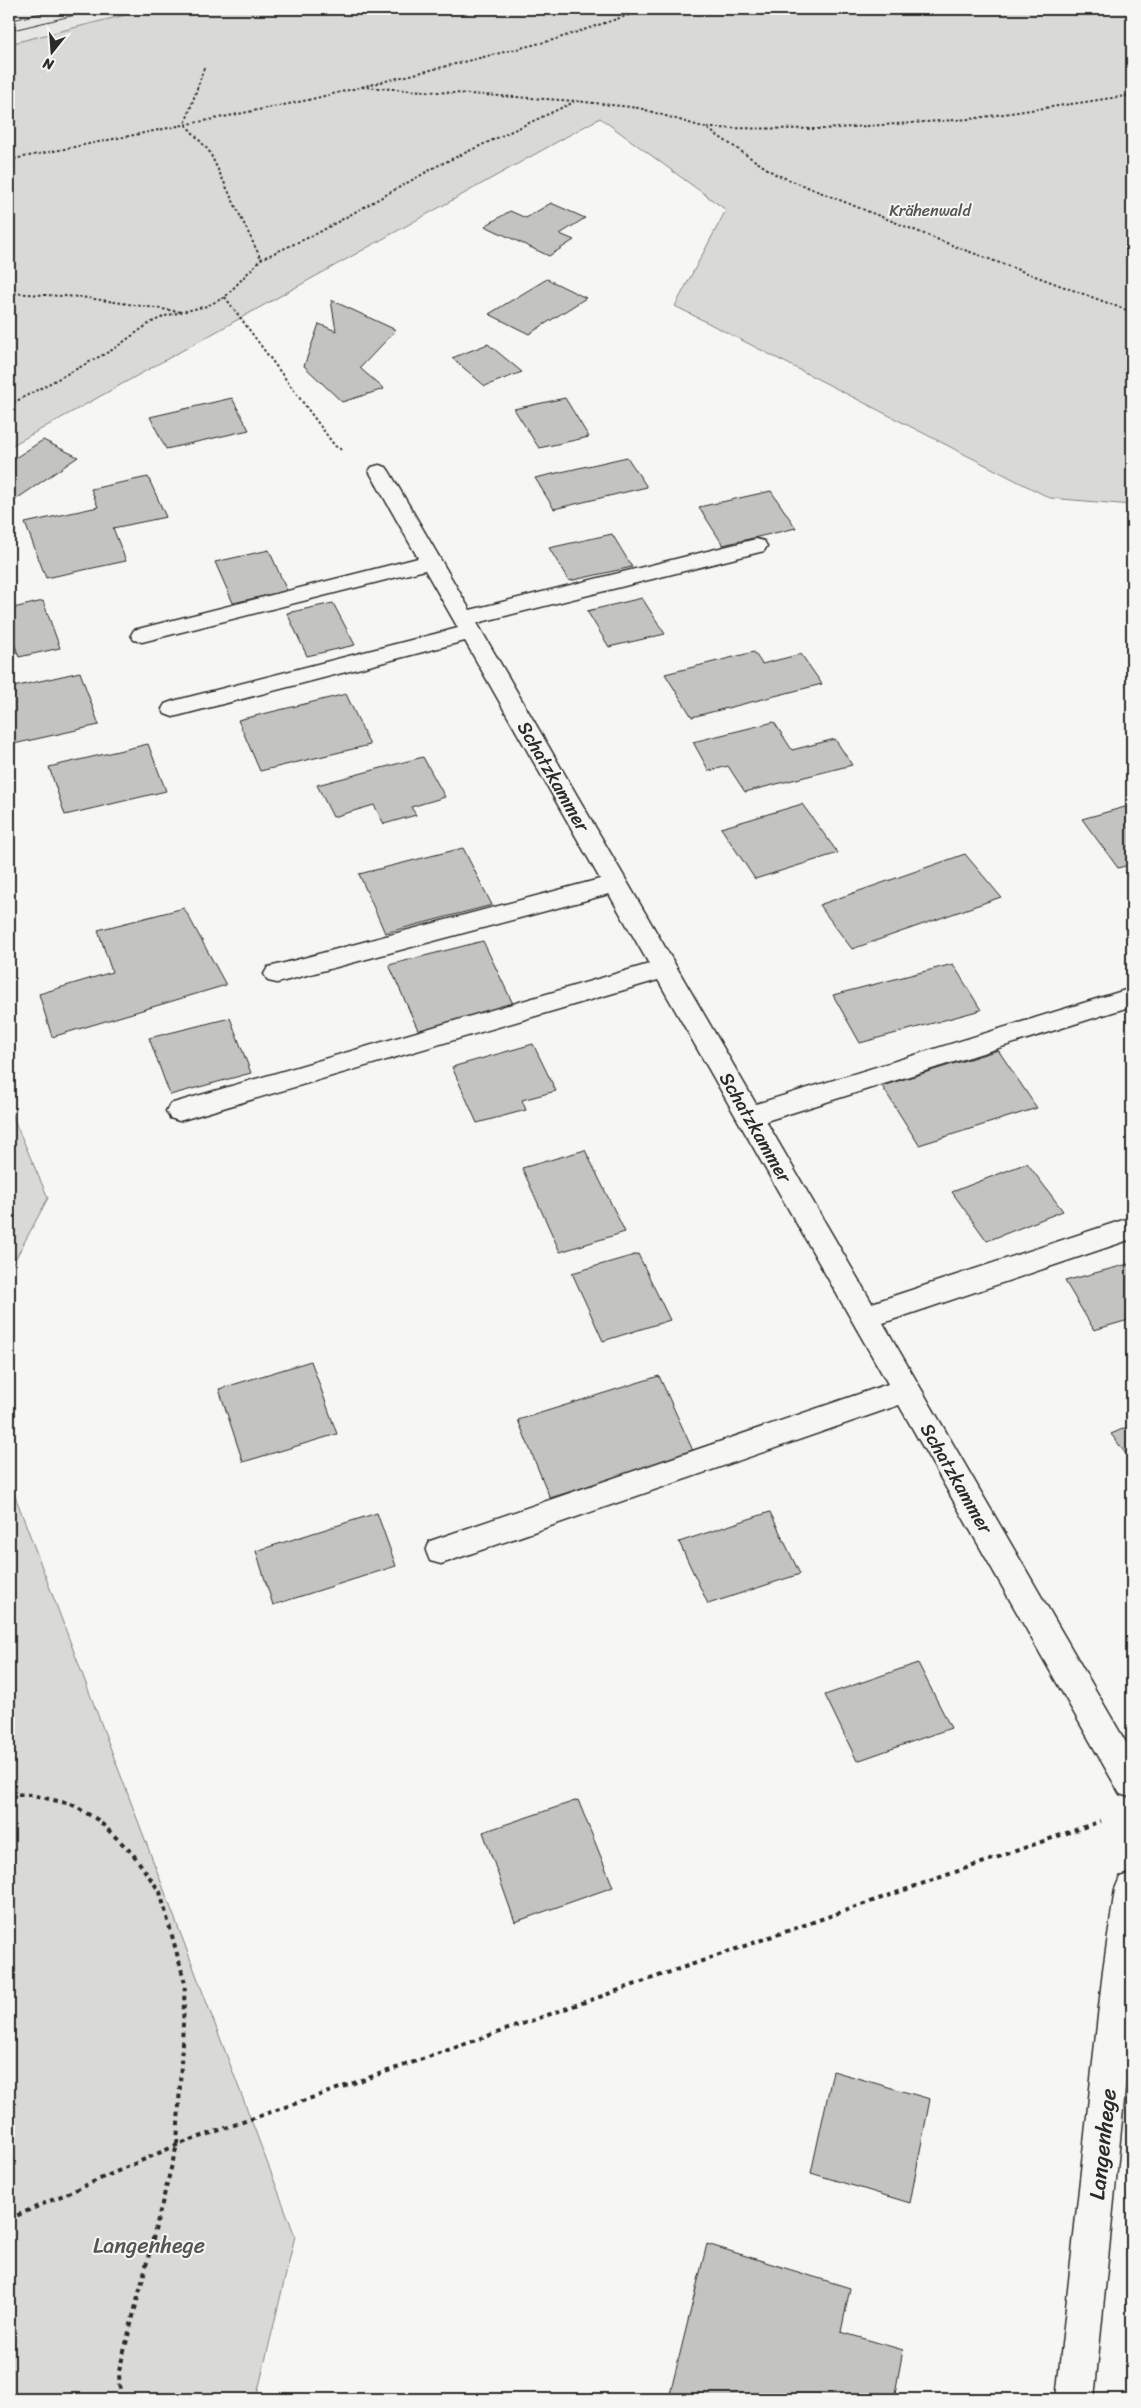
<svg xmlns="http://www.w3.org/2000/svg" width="1141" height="2408" font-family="Sriracha,sans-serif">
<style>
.built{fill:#e7e7e3}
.green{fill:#d9d9d5;stroke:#828280}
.building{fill:#c3c3c0;stroke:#2b2b2b}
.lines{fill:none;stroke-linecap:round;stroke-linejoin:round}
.minor-casing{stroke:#2b2b2b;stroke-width:3}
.path-far1{stroke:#2b2b2b;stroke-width:2;stroke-dasharray:2.5 2.5;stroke-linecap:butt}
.path{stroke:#2b2b2b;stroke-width:4;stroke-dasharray:4.5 4.5;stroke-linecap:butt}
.minor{fill:#f6f6f2;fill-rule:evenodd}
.tram{stroke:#2b2b2b;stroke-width:1}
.labels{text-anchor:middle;stroke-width:4;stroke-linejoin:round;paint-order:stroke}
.far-park-label{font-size:16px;fill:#565656;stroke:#f6f6f2}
.street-label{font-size:19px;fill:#2b2b2b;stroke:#f6f6f2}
.near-street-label{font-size:22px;fill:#2b2b2b;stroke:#f6f6f2}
.near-park-label{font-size:22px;fill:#565656;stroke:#f6f6f2}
</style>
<rect width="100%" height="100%" fill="#f6f6f2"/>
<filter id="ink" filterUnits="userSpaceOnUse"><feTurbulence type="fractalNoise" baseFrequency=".02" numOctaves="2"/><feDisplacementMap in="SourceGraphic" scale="10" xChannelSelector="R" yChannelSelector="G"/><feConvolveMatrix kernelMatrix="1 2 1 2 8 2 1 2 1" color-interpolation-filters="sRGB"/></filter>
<g filter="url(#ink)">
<!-- built -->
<polygon class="built" points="9,9 149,9 9,44"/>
<!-- green -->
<g class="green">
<polygon points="149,9 1132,9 1132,505 1050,498 675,306 726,210 600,118 9,447 9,44"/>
<polygon points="9,1108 48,1198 9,1271"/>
<polygon points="9,1480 295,2236 256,2399 9,2399"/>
</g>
<!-- building -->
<g class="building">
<polygon points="551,203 585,218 560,234 574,240 549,256 485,226 510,211 526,218"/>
<polygon points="547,279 586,298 529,334 489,314"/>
<polygon points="331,300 396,330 360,368 384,389 342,402 304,366 319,324 336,331"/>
<polygon points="488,344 522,372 485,386 452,358"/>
<polygon points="232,398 249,430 166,449 150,417"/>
<polygon points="565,398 589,437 539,448 514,409"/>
<polygon points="43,440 78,457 9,504 9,462"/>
<polygon points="627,457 647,487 554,509 535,478"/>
<polygon points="148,477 166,517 113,528 126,561 46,578 25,523 98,507 91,489"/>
<polygon points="771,491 796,528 723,545 699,507"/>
<polygon points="612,534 632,567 569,581 549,548"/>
<polygon points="269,550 287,591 233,603 215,562"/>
<polygon points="642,598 665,634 609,647 587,611"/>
<polygon points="43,601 60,648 19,657 9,629 9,609"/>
<polygon points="333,603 355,645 307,656 287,613"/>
<polygon points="754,652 762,664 801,654 822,684 692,717 665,674"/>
<polygon points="80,672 99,725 9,745 9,688"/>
<polygon points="346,694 370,745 260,771 238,720"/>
<polygon points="774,722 792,750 835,739 852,765 745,792 728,766 709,771 693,742"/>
<polygon points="148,744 166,791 65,815 49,767"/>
<polygon points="423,757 445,797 411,807 416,815 384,824 374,805 333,817 317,785"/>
<polygon points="802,804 838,853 755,879 721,828"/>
<polygon points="1132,805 1132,864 1118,868 1082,819"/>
<polygon points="463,848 492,905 385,933 359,874"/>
<polygon points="965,854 1001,897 852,949 819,905"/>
<polygon points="184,908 226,985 52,1037 39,994 112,972 98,930"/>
<polygon points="483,941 514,1006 419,1032 389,965"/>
<polygon points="953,964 981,1010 860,1043 833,995"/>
<polygon points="230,1018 251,1073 170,1095 149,1038"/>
<polygon points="533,1044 556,1091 522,1100 526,1110 477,1123 452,1067"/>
<polygon points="998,1050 1037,1108 919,1145 882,1086"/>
<polygon points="585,1150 625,1232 560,1252 522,1168"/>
<polygon points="1027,1163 1063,1211 987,1241 952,1192"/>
<polygon points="638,1254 670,1320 603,1341 572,1273"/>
<polygon points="1132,1263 1132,1319 1094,1330 1065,1281"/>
<polygon points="311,1361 337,1434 243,1462 219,1389"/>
<polygon points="659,1376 694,1453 550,1498 518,1420"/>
<polygon points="1132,1425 1132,1462 1111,1434"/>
<polygon points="770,1512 800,1574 708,1604 679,1542"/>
<polygon points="377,1513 396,1566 273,1605 256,1551"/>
<polygon points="918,1663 951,1728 857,1761 825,1695"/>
<polygon points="578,1800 613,1887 515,1922 483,1832"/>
<polygon points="833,2071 930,2099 910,2203 811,2173"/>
<polygon points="707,2244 850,2288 841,2332 903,2350 894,2399 688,2399 670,2394"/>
</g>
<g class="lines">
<!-- minor casing -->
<g class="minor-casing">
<g id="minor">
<polygon points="379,465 386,467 389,471 470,610 756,539 764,541 767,546 764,551 477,623 756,1104 1132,988 1132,1006 766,1121 872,1303 1132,1217 1132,1239 883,1323 1132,1753 1132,1798 1120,1794 899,1405 441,1564 430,1561 426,1551 430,1541 888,1384 658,980 179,1121 170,1118 166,1111 170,1104 649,964 609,894 277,983 268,981 264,974 268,967 277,965 600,879 465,641 173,717 165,714 162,709 165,704 173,701 458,628 425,570 142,642 134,640 131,635 134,630 418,558 369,471 372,467"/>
<polygon points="1132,1873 1132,2020 1094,2399 1056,2399 1103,1970 1115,1889 1120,1877"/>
</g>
</g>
<!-- path-far1 -->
<g class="path-far1">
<polyline points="204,68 185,124 209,151 261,259"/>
<polyline points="362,87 576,101 639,108 706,128 775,174 954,246 1132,312"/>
<polyline points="707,128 823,129 970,119 1132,95"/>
<polyline points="9,160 308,100 553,40 647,9"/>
<polyline points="9,293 81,297 182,312"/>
<polyline points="225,297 335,446 342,450"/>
<polyline points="9,405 112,350 150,323 165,316 207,306 225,297 261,259 316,234 439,165 574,102"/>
</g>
<!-- path -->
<g class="path">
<polyline points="9,1794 32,1795 71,1804 98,1820 133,1854 160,1892 185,1983 177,2145 119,2371 120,2399"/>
<polyline points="9,2219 177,2145 1101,1821"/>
</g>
<!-- minor -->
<use href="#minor" class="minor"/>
<!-- tram -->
<g class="tram">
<polyline points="9,21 58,9"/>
<polyline points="9,31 100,9"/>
</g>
</g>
</g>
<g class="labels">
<!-- far-park labels -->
<g class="far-park-label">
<text x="930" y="216">Krähenwald</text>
</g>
<!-- street labels -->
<g class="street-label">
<text transform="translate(554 776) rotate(60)" y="7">Schatzkammer</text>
<text transform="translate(756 1127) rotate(60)" y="7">Schatzkammer</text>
<text transform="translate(957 1478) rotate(60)" y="7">Schatzkammer</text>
</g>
<!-- near-street labels -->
<g class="near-street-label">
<text transform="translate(1102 2144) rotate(-84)" y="8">Langenhege</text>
</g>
<!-- near-park labels -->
<g class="near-park-label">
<text x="149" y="2253">Langenhege</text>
</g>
</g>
<!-- margin -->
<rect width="1141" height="2408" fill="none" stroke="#f6f6f2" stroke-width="30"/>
<rect x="15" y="15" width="1111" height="2378" fill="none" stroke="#2b2b2b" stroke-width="2" filter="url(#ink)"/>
<!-- north arrow -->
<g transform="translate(52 52) rotate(197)" stroke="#f6f6f2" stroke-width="4" paint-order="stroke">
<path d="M0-4L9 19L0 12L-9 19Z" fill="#2b2b2b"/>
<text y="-8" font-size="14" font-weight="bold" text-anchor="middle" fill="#2b2b2b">N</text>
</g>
</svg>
